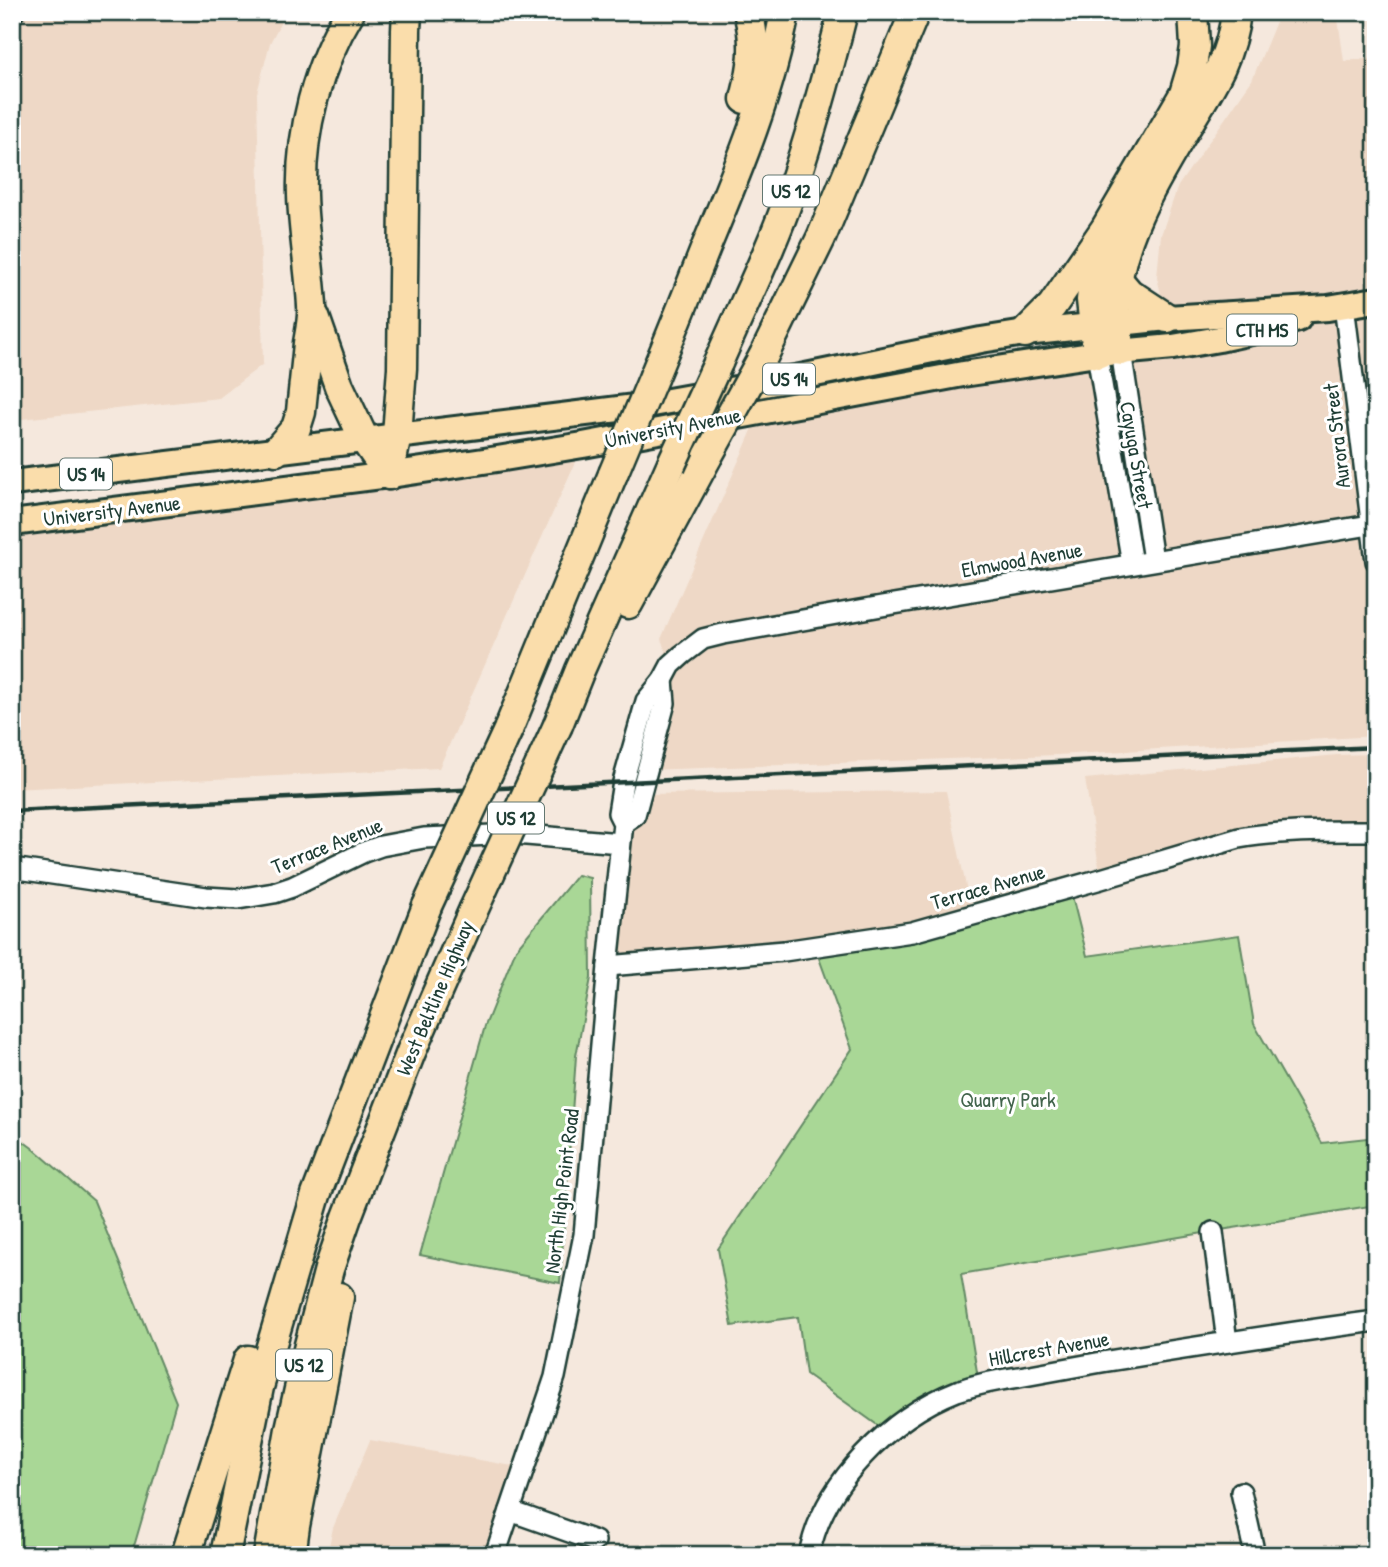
<svg xmlns="http://www.w3.org/2000/svg" width="1388" height="1567" font-family="'Patrick Hand',sans-serif">
<style>
.built{fill:#eed8c6}
.green{fill:#a9d796;stroke:#648a65;stroke-width:2}
.lines{fill:none;stroke-linecap:round;stroke-linejoin:round}
.minor-casing{stroke:#1f3d34;stroke-width:24}
.major-casing{stroke:#1f3d34;stroke-width:30}
.highway-casing{stroke:#1f3d34;stroke-width:33}
.minor{stroke:#fff;stroke-width:19}
.major{stroke:#faddab;stroke-width:24}
.highway{stroke:#faddab;stroke-width:28}
.rail{stroke:#1f3d34;stroke-width:4.5}
.highway-bridge-casing{stroke:#1f3d34;stroke-width:33;stroke-linecap:butt}
.highway-bridge{stroke:#faddab;stroke-width:28}
.labels{text-anchor:middle;stroke-width:6;stroke-linejoin:round;paint-order:stroke}
.shield{fill:#fff;stroke:#627771;stroke-width:2}
.shield-label{font-size:19px;font-weight:bold;fill:#1f3d34}
.street-label{font-size:21px;fill:#1f3d34;stroke:#fff}
.park-label{font-size:21px;fill:#42644c;stroke:#fff}
</style>
<rect width="100%" height="100%" fill="#f5e8dd"/>
<filter id="ink" filterUnits="userSpaceOnUse"><feTurbulence type="fractalNoise" baseFrequency=".0143" numOctaves="2"/><feDisplacementMap in="SourceGraphic" scale="14" xChannelSelector="R" yChannelSelector="G"/><feConvolveMatrix kernelMatrix="1 2 1 2 8 2 1 2 1" color-interpolation-filters="sRGB"/></filter>
<g filter="url(#ink)">
<!-- built -->
<g class="built">
<polygon points="12,12 286,12 270,43 257,93 263,364 219,398 12,420"/>
<polygon points="1280,12 1337,12 1344,61 1376,58 1376,736 1057,755 646,770 671,665 661,639 760,412 1175,354 1157,277 1161,235 1178,186 1252,80"/>
<polygon points="583,445 439,768 12,789 12,529"/>
<polygon points="1376,754 1376,831 1285,833 1101,879 1085,779 1337,755"/>
<polygon points="946,791 972,915 940,925 608,966 618,864 640,794"/>
<polygon points="370,1440 524,1468 495,1555 327,1555 333,1528"/>
</g>
<!-- green -->
<g class="green">
<polygon points="577,875 590,878 591,978 576,1056 560,1283 420,1255 485,1026 516,949"/>
<polygon points="1070,888 1087,956 1239,935 1254,1024 1322,1143 1376,1137 1376,1205 1227,1229 961,1274 979,1384 883,1429 806,1374 798,1317 732,1326 718,1249 852,1049 815,947"/>
<polygon points="12,1133 35,1150 94,1201 176,1402 135,1543 129,1555 12,1555"/>
</g>
<g class="lines">
<!-- minor casing -->
<g class="minor-casing">
<g id="minor">
<polyline points="12,14 14,12"/>
<polyline points="1344,305 1376,561"/>
<polyline points="1121,351 1153,560"/>
<polyline points="1097,354 1132,564"/>
<polyline points="623,823 635,815 665,703 663,680"/>
<polyline points="12,868 206,897 238,899 274,893 292,887 364,852 381,846 424,838 515,834 620,843"/>
<path d="M 608,966 L 784,951 L 912,932 L 1101,879 L 1239,838 C 1284,830 1330,831 1376,831"/>
<polyline points="1213,1232 1227,1342"/>
<polyline points="1241,1492 1255,1555"/>
<polyline points="510,1511 595,1541"/>
<polyline points="495,1555 555,1377 584,1235 608,966 623,823 618,813 623,782 646,701 663,680 671,665 682,655 703,639 723,634 882,606 1376,524"/>
<path d="M 809,1555 C 823,1483 890,1417 957,1391 C 977,1384 998,1380 1019,1377 C 1047,1372 1074,1367 1102,1362 C 1194,1347 1284,1333 1376,1321"/>
</g>
</g>
<!-- major casing -->
<g class="major-casing">
<g id="major">
<polyline points="12,483 635,407 786,380 981,340 1025,333 1167,318 1328,308 1376,300"/>
<polyline points="12,523 389,475 497,459 583,445 963,374 1097,354 1173,347 1219,339 1260,330 1298,319"/>
</g>
</g>
<!-- highway casing -->
<g class="highway-casing">
<g id="highway">
<path d="M 745,99 C 753,68 757,44 748,12"/>
<polyline points="1118,280 1129,293 1167,318"/>
<polyline points="315,317 339,386 364,439 389,475"/>
<polyline points="1025,333 1052,306 1105,229 1184,94 1192,67 1195,46 1193,12"/>
<path d="M 1121,351 C 1118,335 1114,319 1115,303 C 1118,235 1160,172 1193,116 C 1214,82 1232,53 1236,12"/>
<polyline points="1097,354 1091,300 1094,274 1101,245"/>
<polyline points="764,355 821,238 915,12"/>
<path d="M 718,363 C 743,305 772,248 792,189 C 812,131 828,72 843,12"/>
<path d="M 654,376 C 672,333 689,290 706,247 C 738,170 770,94 785,12"/>
<path d="M 276,451 L 296,428 L 301,412 C 303,389 306,366 308,343 C 310,331 313,318 312,306 C 310,269 303,232 302,195 C 300,132 317,66 350,12"/>
<polyline points="389,475 397,435 402,368 406,30 407,12"/>
<polyline points="628,604 708,456"/>
<polyline points="558,725 580,670 671,465"/>
<polyline points="508,730 613,474"/>
<polyline points="186,1555 248,1360"/>
<polyline points="225,1555 259,1387 316,1195 427,906"/>
<polyline points="268,1555 290,1429 309,1345 329,1269 347,1217 411,1052 473,911"/>
<polyline points="291,1555 295,1526 339,1297"/>
</g>
</g>
<!-- minor -->
<use href="#minor" class="minor"/>
<!-- major -->
<use href="#major" class="major"/>
<!-- highway -->
<use href="#highway" class="highway"/>
<!-- rail -->
<polyline class="rail" points="12,811 1376,747"/>
<!-- highway-bridge casing -->
<g class="highway-bridge-casing">
<g id="highway-bridge">
<polyline points="708,456 764,355"/>
<polyline points="671,465 718,363"/>
<polyline points="613,474 654,376"/>
<polyline points="427,906 508,730"/>
<polyline points="473,911 558,725"/>
</g>
</g>
<!-- highway-bridge -->
<use href="#highway-bridge" class="highway-bridge"/>
</g>
</g>
<g class="labels">
<!-- shield labels -->
<g class="shield">
<rect x="763" y="175.5" width="56" height="31" rx="5"/>
<rect x="1227" y="314.5" width="70" height="31" rx="5"/>
<rect x="763" y="363.5" width="52" height="31" rx="5"/>
<rect x="60" y="458.5" width="52" height="31" rx="5"/>
<rect x="488" y="802.5" width="56" height="31" rx="5"/>
<rect x="276" y="1349.5" width="56" height="31" rx="5"/>
</g>
<g class="shield-label">
<text x="791" y="198">US 12</text>
<text x="1262" y="337">CTH MS</text>
<text x="789" y="386">US 14</text>
<text x="86" y="481">US 14</text>
<text x="516" y="825">US 12</text>
<text x="304" y="1372">US 12</text>
</g>
<!-- street labels -->
<g class="street-label">
<text transform="translate(673 428) rotate(-11)" y="7">University Avenue</text>
<text transform="translate(1337 436) rotate(-97)" y="7">Aurora Street</text>
<text transform="translate(1136 455) rotate(80)" y="7">Cayuga Street</text>
<text transform="translate(112 511) rotate(-7)" y="7">University Avenue</text>
<text transform="translate(1022 560) rotate(-10)" y="7">Elmwood Avenue</text>
<text transform="translate(327 846) rotate(-22)" y="7">Terrace Avenue</text>
<text transform="translate(988 887) rotate(-16)" y="7">Terrace Avenue</text>
<text transform="translate(435 998) rotate(-67)" y="7">West Beltline Highway</text>
<text transform="translate(562 1191) rotate(-83)" y="7">North High Point Road</text>
<text transform="translate(1049 1349) rotate(-10)" y="7">Hillcrest Avenue</text>
</g>
<!-- park labels -->
<g class="park-label">
<text x="1008" y="1107">Quarry Park</text>
</g>
</g>
<!-- margin -->
<rect width="1388" height="1567" fill="none" stroke="#fff" stroke-width="42"/>
<rect x="21" y="21" width="1346" height="1525" fill="none" stroke="#1f3d34" stroke-width="2.5" filter="url(#ink)"/>
</svg>
